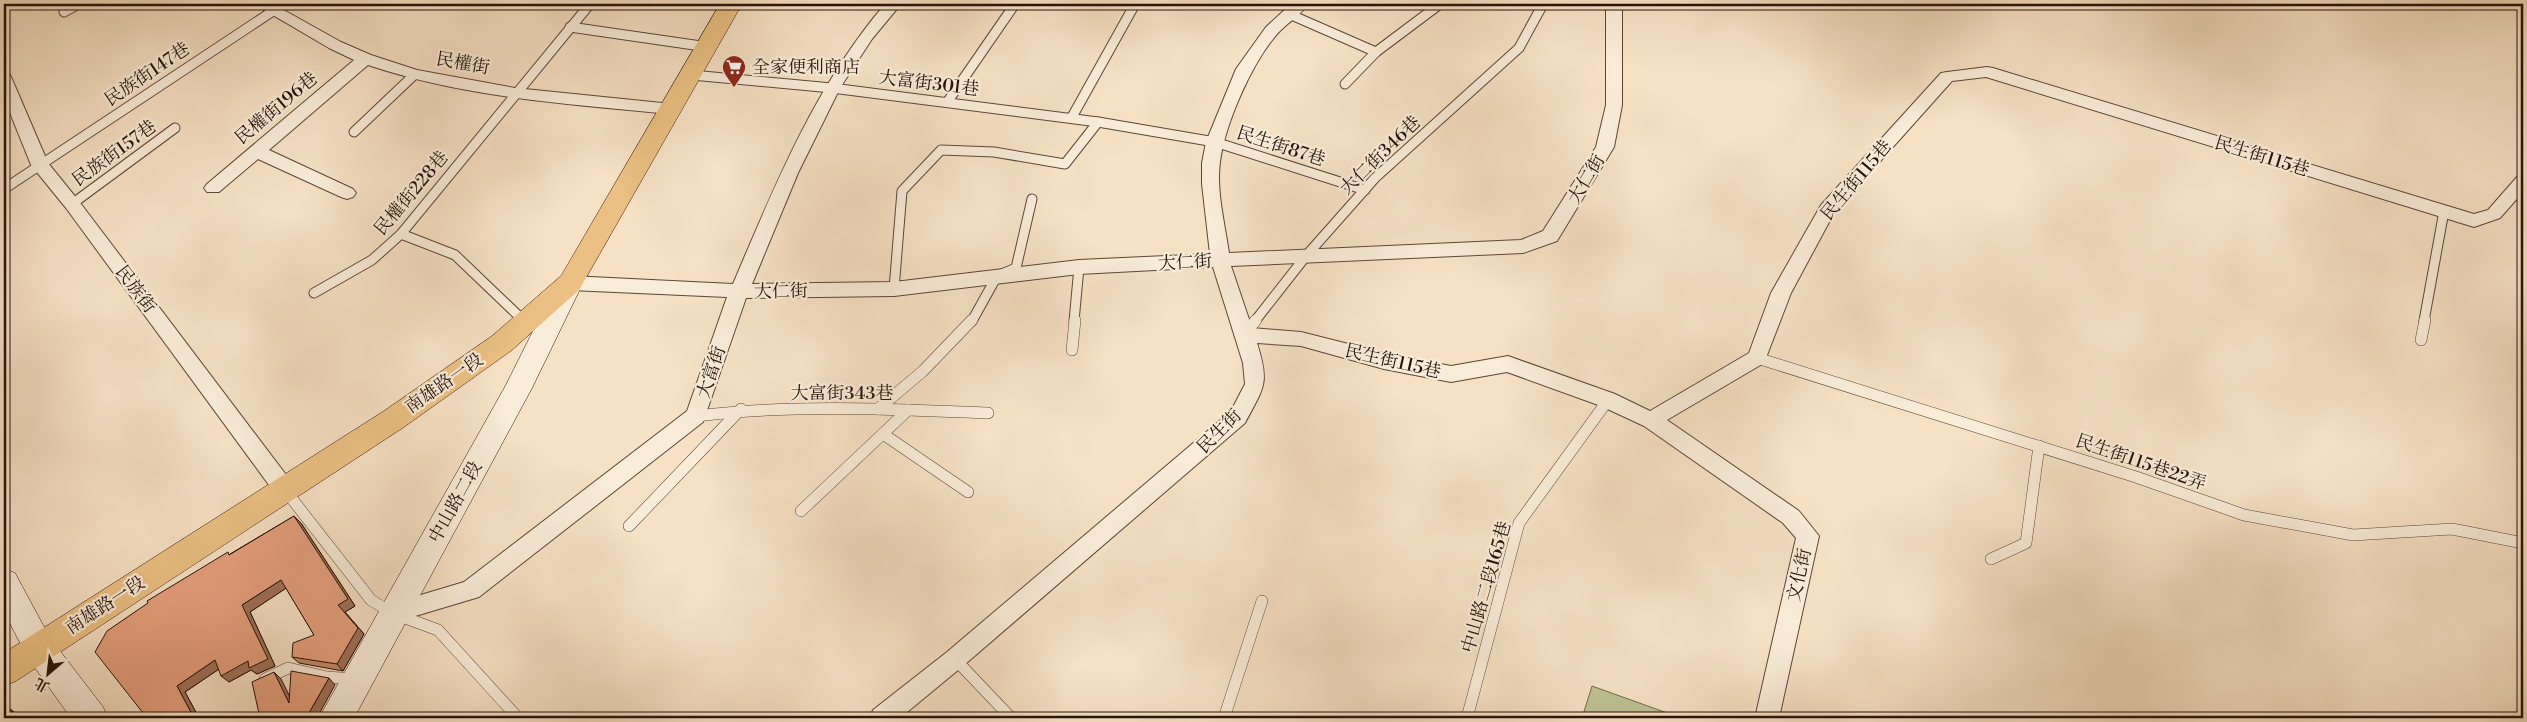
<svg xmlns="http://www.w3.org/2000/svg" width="2527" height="722" font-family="'Libre Bodoni','Noto Serif TC',serif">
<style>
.green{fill:#bdc294;stroke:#726a4f}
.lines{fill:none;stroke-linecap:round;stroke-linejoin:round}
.lane-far1-casing{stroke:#5b4639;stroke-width:11}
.lane-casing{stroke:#5b4639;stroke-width:12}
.street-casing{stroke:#5b4639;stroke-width:2}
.secondary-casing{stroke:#27130a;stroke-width:1}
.primary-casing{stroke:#27130a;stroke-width:1}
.lane-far1{stroke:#f9ecd9;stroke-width:9}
.lane{stroke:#f9ecd9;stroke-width:11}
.street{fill:#f9ecd9;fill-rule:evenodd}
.secondary{fill:#f9ecd9;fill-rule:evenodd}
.primary{fill:#ebc082;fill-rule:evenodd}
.wall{fill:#c58a6c;stroke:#27130a}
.shaded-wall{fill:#a07058;stroke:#27130a}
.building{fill:#e5a07d;stroke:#27130a}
.labels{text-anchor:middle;stroke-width:4.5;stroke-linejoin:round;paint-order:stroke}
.street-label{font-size:18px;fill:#27130a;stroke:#f9ecd9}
.poi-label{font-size:18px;fill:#27130a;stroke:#f9ecd9;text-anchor:start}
</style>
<rect width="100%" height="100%" fill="#f6e1c5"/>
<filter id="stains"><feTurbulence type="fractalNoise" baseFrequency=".004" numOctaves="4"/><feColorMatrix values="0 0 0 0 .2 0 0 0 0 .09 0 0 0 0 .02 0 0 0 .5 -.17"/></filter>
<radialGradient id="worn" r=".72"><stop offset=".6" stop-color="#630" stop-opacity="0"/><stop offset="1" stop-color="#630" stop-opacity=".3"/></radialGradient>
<!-- green -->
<polygon class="green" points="1592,686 1681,718 1582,718"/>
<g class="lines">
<!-- lane-far1 casing -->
<g class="lane-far1-casing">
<g id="lane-far1">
<polyline points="64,12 79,4"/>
<polyline points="1289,14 1376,52 1440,4"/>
<polyline points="570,27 708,47"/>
<polyline points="692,75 832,88 1098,122 1215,142 1365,190"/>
<polyline points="1345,84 1376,52"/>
<polyline points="948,101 1015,4"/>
<polyline points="1072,117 1135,4"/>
<polyline points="354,132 414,75"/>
<polyline points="4,189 273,11"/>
<polyline points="72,204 175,128"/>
<polyline points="401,234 455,255 524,321"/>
<polyline points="894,289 902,191 941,150 994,152 1065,164 1098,122"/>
<polyline points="314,293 372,260 401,234 590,4"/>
<polyline points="972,321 997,276 1016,268 1032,199"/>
<polyline points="1074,321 1079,267"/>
<polyline points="1255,321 1306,256 1375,178 1519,48 1543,4"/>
<polyline points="2424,321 2444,211"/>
</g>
</g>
<!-- lane casing -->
<g class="lane-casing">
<g id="lane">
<polyline points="523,320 526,323"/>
<polyline points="1244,335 1256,320"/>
<polyline points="2421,340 2425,320"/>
<polyline points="1072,350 1075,320"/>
<polyline points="1757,358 2136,477 2244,515 2353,535 2452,529 2523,543"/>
<polyline points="878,409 923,371 972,320"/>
<path d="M 696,416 C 793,404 890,409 988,413"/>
<polyline points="883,434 968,492"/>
<polyline points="285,490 371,600 392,613 438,630 518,718"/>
<polyline points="801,511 908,410"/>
<polyline points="629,526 741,409"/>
<polyline points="1991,559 2026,543 2039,446"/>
<polyline points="955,659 1011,718"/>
<polyline points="265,679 288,668 327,677 354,679"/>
<polyline points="1224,718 1262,601"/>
<polyline points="1467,718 1519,523 1608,400"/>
</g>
</g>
<!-- street casing -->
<g class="street-casing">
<g id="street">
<path d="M 254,4 L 273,4 L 341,42 L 371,55 L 417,70 L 515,88 L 672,104 L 678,105 L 680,109 L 678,113 L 672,114 C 570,104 466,98 368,65 L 269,150 L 353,189 L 356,193 L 353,197 L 347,199 L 341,197 L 258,159 L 219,192 L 207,192 L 204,188 L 207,184 L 354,60 L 329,48 Z"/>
<path d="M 885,4 L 901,4 L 872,39 L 840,88 L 798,173 L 752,284 L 894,282 L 1079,260 L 1210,254 L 1202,184 L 1202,163 L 1206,142 L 1236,69 L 1266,27 L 1291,4 L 1308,4 C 1300,16 1287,23 1278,33 C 1252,62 1225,124 1220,162 C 1216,191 1225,224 1229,253 L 1521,240 L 1543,231 L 1596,147 L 1606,105 L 1606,4 L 1622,4 L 1622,105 L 1614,147 L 1557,241 L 1523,253 L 1231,266 L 1252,328 L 1301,332 L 1384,353 L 1451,366 L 1508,356 L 1615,394 L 1650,411 L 1749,353 L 1771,293 L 1821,205 L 1941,73 L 1947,72 L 1987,67 L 1993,68 L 2474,214 L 2488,210 L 2517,177 L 2523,175 L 2523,192 L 2500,218 L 2474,227 L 1986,77 L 1952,81 L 1834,213 L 1791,293 L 1764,363 L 1667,420 L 1799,511 L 1819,536 L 1779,718 L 1755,718 L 1796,538 L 1783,523 L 1644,426 L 1601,406 L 1507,372 L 1451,382 L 1384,369 L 1301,346 L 1257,343 C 1270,384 1264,387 1245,423 L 963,666 L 900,718 L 870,718 L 873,710 L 947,652 L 1231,411 L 1245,384 L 1243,363 L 1213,267 L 1079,274 L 894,296 L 746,298 L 703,422 L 479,597 L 392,623 L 384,620 L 380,613 L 384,606 L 464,582 L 687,411 L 727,297 L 570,290 L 563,288 L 560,283 L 563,278 L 570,276 L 733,284 C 775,185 815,86 885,4 Z"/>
<polygon points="4,74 10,75 12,79 48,163 78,200 293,484 296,490 293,496 285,499 277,496 66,208 31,165 4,98"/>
</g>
</g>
<!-- secondary casing -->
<g class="secondary-casing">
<g id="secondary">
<polygon points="570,274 579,276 583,283 532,388 354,718 319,718 506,385 557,283 561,276"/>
<polygon points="4,569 15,573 50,638 103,707 108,718 71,718 28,658 4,612"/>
</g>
</g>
<!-- primary casing -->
<g class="primary-casing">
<polygon id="primary" points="720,4 742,4 579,290 512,350 404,427 16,681 4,686 4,653 384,411 492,336 561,276"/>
</g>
<!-- lane-far1 -->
<use href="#lane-far1" class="lane-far1"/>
<!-- lane -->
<use href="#lane" class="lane"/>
<!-- street -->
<use href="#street" class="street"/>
<!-- secondary -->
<use href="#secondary" class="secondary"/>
<!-- primary -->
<use href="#primary" class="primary"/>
</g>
<!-- wall -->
<polygon class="wall" points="294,516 301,523 355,606 345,612 364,634 343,671 299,663 292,657 314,635 286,588 250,612 275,666 257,674 251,670 229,682 219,669 185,692 199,718 147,718 230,554"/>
<!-- shaded-wall -->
<g class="shaded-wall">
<polygon points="294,516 301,523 355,606 345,612 364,634 343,671 337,664 338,605"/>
<polygon points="281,580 288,587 250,612 275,666 257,674 251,670 229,682 221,676 242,605"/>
<polygon points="215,660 222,667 185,692 199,718 194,718 177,686"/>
<polygon points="274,672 281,679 296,709 289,703"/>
<polygon points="329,678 335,685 318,716 321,718 313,718 310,711"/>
<polygon points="9,708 18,715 21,718 16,717"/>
</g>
<!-- building -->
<g class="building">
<polygon points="294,516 348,599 338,605 358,628 337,664 292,657 293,643 314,635 281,580 242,605 268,659 249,668 248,661 221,676 215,660 177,686 194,718 147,718 95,652 107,631 148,603 147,601 228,552 229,555"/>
<polygon points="291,671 329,678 310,711 311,713 316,713 313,718 260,718 252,682 274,672 289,703"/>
<polygon points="4,708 9,708 16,717 21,714 24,718 4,718"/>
</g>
<!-- icons -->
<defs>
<g id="supermarket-pin" transform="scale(1.25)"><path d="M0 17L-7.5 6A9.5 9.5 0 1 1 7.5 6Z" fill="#8f2418" stroke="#f9ecd9"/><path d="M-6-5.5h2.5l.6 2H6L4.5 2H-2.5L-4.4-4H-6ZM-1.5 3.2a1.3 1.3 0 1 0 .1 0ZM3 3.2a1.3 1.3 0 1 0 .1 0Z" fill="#fff"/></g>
</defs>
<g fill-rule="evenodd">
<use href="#supermarket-pin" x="734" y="67"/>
</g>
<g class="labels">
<!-- street labels -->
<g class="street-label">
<text transform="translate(463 63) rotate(10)" y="6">民權街</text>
<text transform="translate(147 74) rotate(-34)" y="6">民族街147巷</text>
<text transform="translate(929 83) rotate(7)" y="6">大富街301巷</text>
<text transform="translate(276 108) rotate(-40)" y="6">民權街196巷</text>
<text transform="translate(1281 146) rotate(18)" y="6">民生街87巷</text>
<text transform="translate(114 153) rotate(-36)" y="6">民族街157巷</text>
<text transform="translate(1380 155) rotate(-44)" y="6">大仁街346巷</text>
<text transform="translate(2262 156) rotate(17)" y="6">民生街115巷</text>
<text transform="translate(1586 179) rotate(-59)" y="6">大仁街</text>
<text transform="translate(1856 180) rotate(-50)" y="6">民生街115巷</text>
<text transform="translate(411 193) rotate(-50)" y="6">民權街228巷</text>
<text transform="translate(1185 262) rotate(-3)" y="6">大仁街</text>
<text transform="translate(136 289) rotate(53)" y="6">民族街</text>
<text transform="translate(781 291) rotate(-1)" y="6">大仁街</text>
<text transform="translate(1393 361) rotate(13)" y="6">民生街115巷</text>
<text transform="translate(711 372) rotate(-71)" y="6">大富街</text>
<text transform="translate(444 383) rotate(-35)" y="6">南雄路一段</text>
<text x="842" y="399">大富街343巷</text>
<text transform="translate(1219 431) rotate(-45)" y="6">民生街</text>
<text transform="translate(2141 462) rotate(19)" y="6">民生街115巷22弄</text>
<text transform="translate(455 502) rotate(-61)" y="6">中山路二段</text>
<text transform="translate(1799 575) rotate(-77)" y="6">文化街</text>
<text transform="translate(1486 587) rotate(-74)" y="6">中山路二段165巷</text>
<text transform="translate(105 605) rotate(-33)" y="6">南雄路一段</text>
</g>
<!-- poi labels -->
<g class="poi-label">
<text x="752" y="73">全家便利商店</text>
</g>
</g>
<!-- margin -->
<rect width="2527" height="722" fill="none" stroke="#f6e1c5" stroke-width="20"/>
<rect x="5" y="5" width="2517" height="712" fill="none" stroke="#27130a" stroke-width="2.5"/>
<rect x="10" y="10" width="2507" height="702" fill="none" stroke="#27130a"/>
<!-- north arrow -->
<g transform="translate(48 674) rotate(208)" stroke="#f9ecd9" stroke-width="4" paint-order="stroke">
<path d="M0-4L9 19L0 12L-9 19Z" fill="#27130a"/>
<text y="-8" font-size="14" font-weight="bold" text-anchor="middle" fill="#27130a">北</text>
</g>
<rect width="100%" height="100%" filter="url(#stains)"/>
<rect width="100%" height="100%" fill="url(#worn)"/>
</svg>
